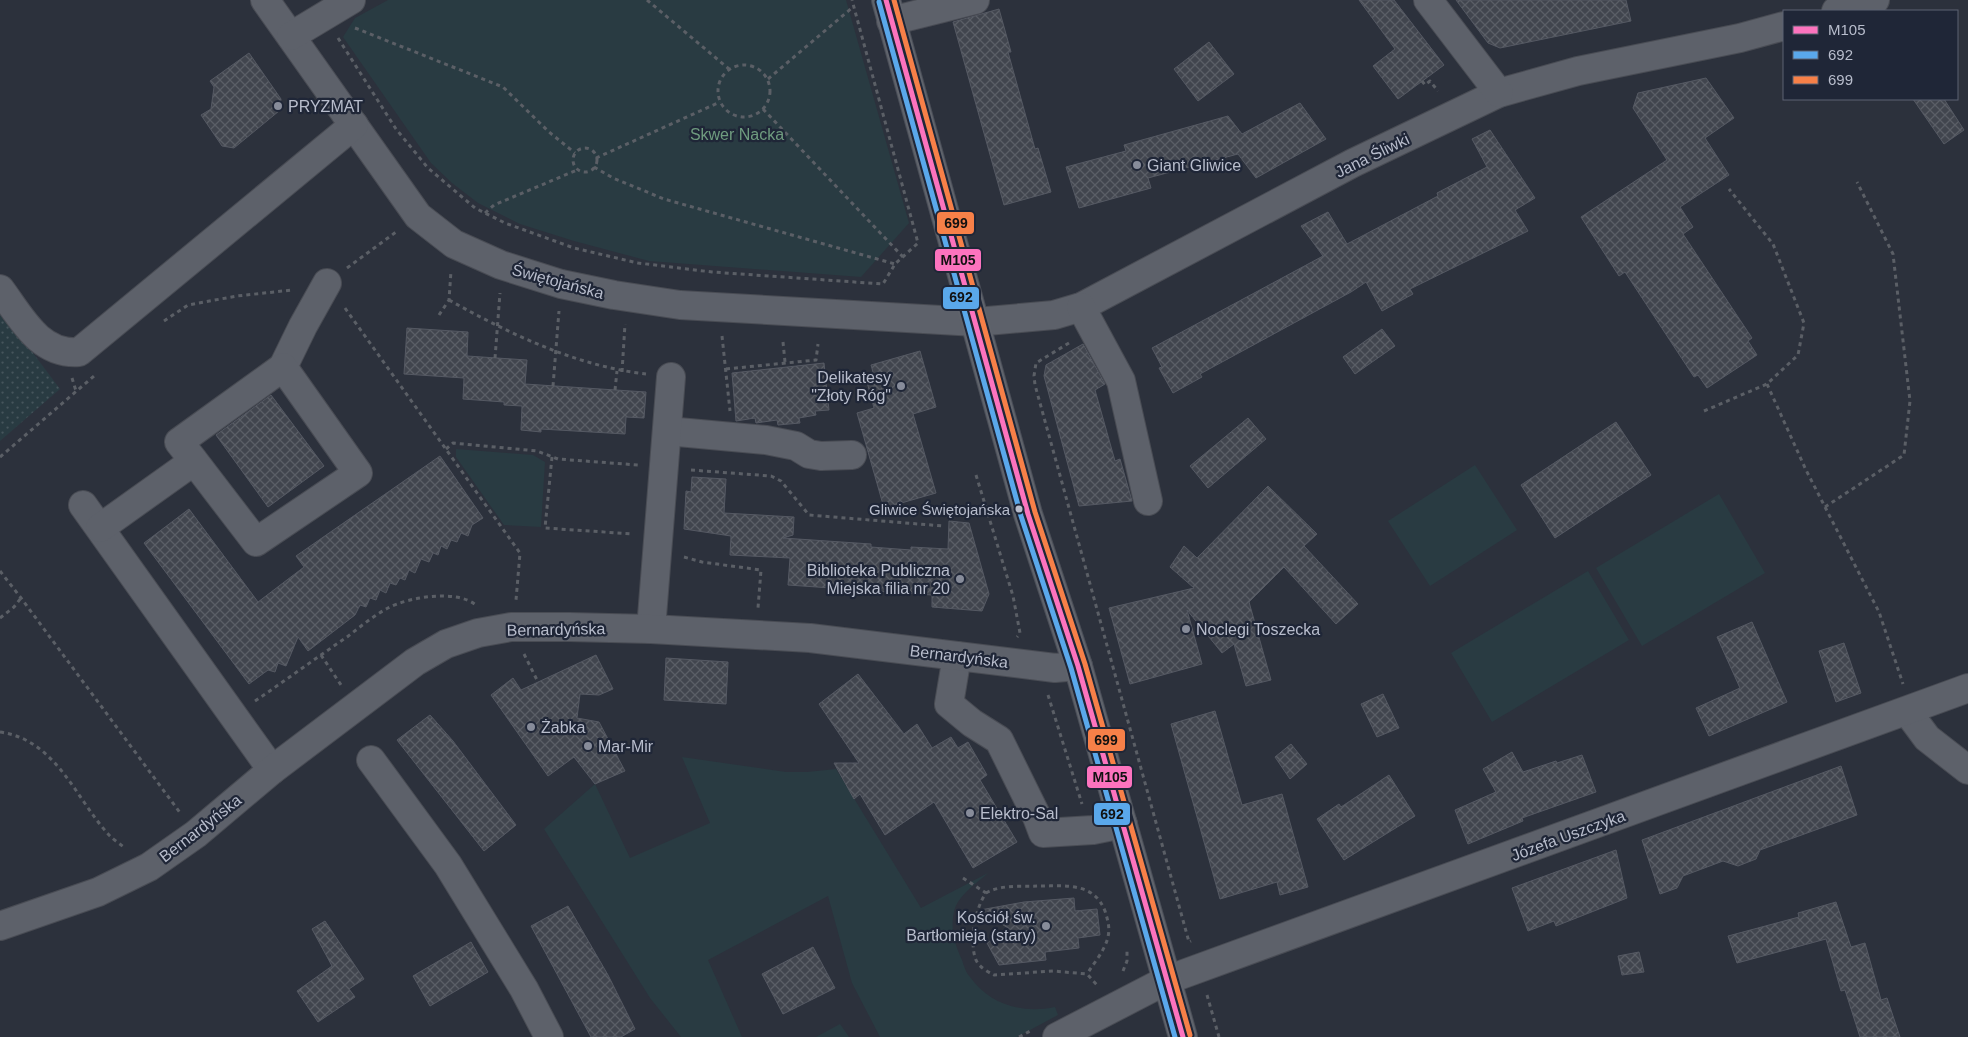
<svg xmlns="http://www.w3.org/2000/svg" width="1968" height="1037" font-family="Arial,sans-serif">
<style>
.green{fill:#293b42}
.garden{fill:url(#garden-dots)}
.building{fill:url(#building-cross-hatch);stroke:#555963}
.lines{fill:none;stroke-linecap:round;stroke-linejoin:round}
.minor-casing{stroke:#494c54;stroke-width:30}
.major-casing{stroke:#4a4e58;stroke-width:30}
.path{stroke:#5b5f66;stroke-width:3;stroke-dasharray:4 4;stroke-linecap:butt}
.minor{stroke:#5d616a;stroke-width:28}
.major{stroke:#5f636b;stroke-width:28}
.bus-1-casing{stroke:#1f2637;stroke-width:9}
.bus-2-casing{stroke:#1f2637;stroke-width:9}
.bus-3-casing{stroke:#1f2637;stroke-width:9}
.bus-1{stroke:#fc73be;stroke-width:5}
.bus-2{stroke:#5aa8eb;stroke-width:5}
.bus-3{stroke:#f78048;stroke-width:5}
.poi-dot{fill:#878c9a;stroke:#1f2637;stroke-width:2}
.bus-dot{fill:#b8bdcc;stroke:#1f2637;stroke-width:2}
.labels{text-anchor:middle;stroke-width:4.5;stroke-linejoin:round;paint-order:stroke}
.bus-label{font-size:15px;fill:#b8bdcc;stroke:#1f2637;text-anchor:end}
.poi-label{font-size:16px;fill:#b8bdcc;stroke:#1f2637;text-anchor:start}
.park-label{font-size:16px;fill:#6f9c7f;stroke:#1f2637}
.street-label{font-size:16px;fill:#b8bdcc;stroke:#1f2637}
.line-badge{stroke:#1f2637;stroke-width:2}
.pale-badge-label{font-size:14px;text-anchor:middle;font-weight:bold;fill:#111}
</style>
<defs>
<pattern id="garden-dots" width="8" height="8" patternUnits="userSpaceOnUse" patternTransform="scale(1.25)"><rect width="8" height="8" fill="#293b42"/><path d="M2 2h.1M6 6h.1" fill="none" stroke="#46555c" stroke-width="1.8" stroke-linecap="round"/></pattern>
<pattern id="building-cross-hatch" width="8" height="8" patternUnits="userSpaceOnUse" patternTransform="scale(1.25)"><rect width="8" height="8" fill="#41454e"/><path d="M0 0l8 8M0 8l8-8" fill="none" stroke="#5a5e66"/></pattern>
</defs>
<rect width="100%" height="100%" fill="#2c313c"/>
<!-- green -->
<g class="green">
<polygon points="388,0 846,0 909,223 861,277 649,261 574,241 520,224 478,203 452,183 431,163 343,37 355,18"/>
<polygon points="456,449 533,455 545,462 541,527 504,525 456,457"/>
<polygon points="1475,465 1517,530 1430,586 1388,521"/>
<polygon points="1719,494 1765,573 1642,646 1596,568"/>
<polygon points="1588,571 1629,640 1492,722 1451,653"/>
<path d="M 682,757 L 786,772 L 807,772 L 836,769 L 921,908 L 988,873 C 977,883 957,896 954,912 C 950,929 955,945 962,960 C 964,966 966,973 970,977 C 990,1005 1023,1014 1055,1007 L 1058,1015 L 1017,1037 L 880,1037 L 852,983 L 828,896 L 708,960 L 742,1037 L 681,1037 L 650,998 L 544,829 L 595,784 L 630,858 L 710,823 Z"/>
<polygon points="840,1024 849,1037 816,1037"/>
</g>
<!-- garden -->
<polygon class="garden" points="0,309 60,389 0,441"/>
<!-- building -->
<g class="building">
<polygon points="1359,0 1394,0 1444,65 1398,99 1373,66 1395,49"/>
<polygon points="1456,0 1626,0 1631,21 1500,48 1488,43"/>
<polygon points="999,9 1011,52 1008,52 1035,149 1038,148 1051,192 1004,205 953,22"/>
<polygon points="1209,42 1234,74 1198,101 1174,69"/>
<polygon points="249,53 281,99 279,111 234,148 222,146 201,115 211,109 214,87 210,81"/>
<polygon points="1706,78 1734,118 1705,138 1729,175 1680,207 1693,227 1683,234 1752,338 1748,341 1757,355 1707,388 1698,375 1694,377 1625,272 1619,276 1581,217 1667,160 1633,108 1638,93"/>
<polygon points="1913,99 1944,99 1964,130 1944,144"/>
<polygon points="1300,103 1326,139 1256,178 1238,154 1148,178 1151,188 1079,208 1066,167 1126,151 1124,145 1228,116 1242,134"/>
<polygon points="1490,130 1535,198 1515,210 1528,231 1410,289 1413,294 1382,311 1366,282 1351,292 1200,374 1202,377 1173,393 1159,368 1162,367 1152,348 1323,256 1301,226 1328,212 1347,244 1438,196 1437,193 1487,167 1472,139"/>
<polygon points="407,328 468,332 467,356 527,360 525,384 646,392 644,418 626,417 625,434 541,429 541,432 521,430 522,406 504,405 504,402 463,399 464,378 404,374"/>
<polygon points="1382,329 1395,346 1355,374 1343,357"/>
<polygon points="1083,344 1105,384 1095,390 1115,461 1120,459 1132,501 1079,506 1044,376 1046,365"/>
<polygon points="920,351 936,407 913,414 936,493 884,508 857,413 874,408 867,382 875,379 871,365"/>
<polygon points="824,363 829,410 815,411 816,415 799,418 800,423 778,425 777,420 756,423 755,418 736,421 732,373"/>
<polygon points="271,395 324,466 268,507 216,435"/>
<polygon points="1248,418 1266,439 1208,488 1190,466"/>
<polygon points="1616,422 1651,475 1555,538 1521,485"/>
<polygon points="440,456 483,518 472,525 468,536 461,533 457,542 451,540 447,549 441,546 438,555 433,553 429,562 421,559 415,573 409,570 405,580 400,578 396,585 390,583 386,593 380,590 376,600 370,598 366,607 360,605 355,615 308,651 298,637 286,666 278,663 275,672 268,670 249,684 144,543 189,509 258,602 304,567 296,556"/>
<polygon points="692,477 726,479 724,513 794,517 793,535 783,538 871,544 871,547 911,550 911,547 948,549 949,521 969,523 989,594 982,611 932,607 932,595 788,585 790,558 730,555 731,536 684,529 686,491 691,492"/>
<polygon points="1268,486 1317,534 1304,546 1358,604 1336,624 1284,567 1249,602 1271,680 1246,686 1234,644 1222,653 1187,610 1202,664 1130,684 1109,608 1194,588 1170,567 1184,546 1197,558"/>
<polygon points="1752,622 1787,702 1709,736 1696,708 1740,688 1717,637"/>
<polygon points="1844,643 1861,693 1836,702 1819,651"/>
<polygon points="596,655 613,689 599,695 580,694 577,718 599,722 625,771 595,784 574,757 548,776 491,695 513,678 521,690"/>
<polygon points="666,658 728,662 726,704 664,700"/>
<polygon points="858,674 904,734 917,724 932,748 951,737 958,748 968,742 987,775 980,780 1017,842 973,868 934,802 885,835 860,794 854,799 834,763 859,763 819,704"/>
<polygon points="1383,694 1399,728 1377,737 1361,704"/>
<polygon points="1215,711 1242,805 1282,794 1308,887 1280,895 1277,882 1220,899 1171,724"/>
<polygon points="430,715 453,741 516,825 484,851 397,740"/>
<polygon points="1291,744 1307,764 1290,779 1275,757"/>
<polygon points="1512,752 1523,772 1556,761 1557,763 1582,755 1596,792 1522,818 1523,821 1468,844 1455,810 1496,792 1483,769"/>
<polygon points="1841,766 1857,815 1760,850 1756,859 1738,866 1723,861 1683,876 1677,888 1660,894 1642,840"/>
<polygon points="1389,775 1415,816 1344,860 1317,819 1339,804 1341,807"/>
<polygon points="1616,850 1627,898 1556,926 1554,921 1528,931 1512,888"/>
<polygon points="1074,898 1075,911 1097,909 1100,935 1078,938 1079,948 1045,952 1046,960 999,965 987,943 1011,930 980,910 1024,902"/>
<polygon points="1836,902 1851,947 1865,943 1881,1000 1887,998 1900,1037 1860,1037 1845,990 1841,991 1826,939 1737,963 1728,936 1799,917 1798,913"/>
<polygon points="568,906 608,975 635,1029 621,1037 591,1037 531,926"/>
<polygon points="325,921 364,979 349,989 355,997 318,1022 297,991 332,966 312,929"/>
<polygon points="471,942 488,972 430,1006 413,976"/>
<polygon points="813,947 835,988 783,1014 762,974"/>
<polygon points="1639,952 1644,972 1622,975 1618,956"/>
</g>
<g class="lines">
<!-- minor casing -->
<g class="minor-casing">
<g id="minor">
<polyline points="265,0 418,216 454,244 501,265 561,284 614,295 680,305 976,322 1054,315 1081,307 1353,163 1499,93 1578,71 1740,38 1784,26"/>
<polyline points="1428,0 1499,93"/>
<polyline points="1836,11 1875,0"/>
<polyline points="891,21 975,0"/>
<polyline points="291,36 351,0"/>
<path d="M 0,289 C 21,317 39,355 79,352 L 354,125"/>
<polyline points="1081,307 1121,381 1148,501"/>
<polyline points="283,367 303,326 327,283"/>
<polyline points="667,431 766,440 796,446 809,454 821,456 852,455"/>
<polyline points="83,505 272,770"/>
<polyline points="100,528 194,461 256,542 358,473 283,367 179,442 194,461"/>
<polyline points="651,629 671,377"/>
<polyline points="957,656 949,704 972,723 999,740 1037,817 1043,833 1093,830 1123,824"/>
<polyline points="1907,711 1927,738 1968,770"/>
<polyline points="371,760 448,865 524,989 549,1037"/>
<polyline points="0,926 98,892 149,867 196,834 272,770 415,662 446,644 478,633 511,627 569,627 651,629 810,638 1055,668 1078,666"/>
<polyline points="1057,1037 1167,980 1968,688"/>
</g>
</g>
<!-- major casing -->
<g class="major-casing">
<polyline id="major" points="886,0 1028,514 1078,666 1183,1037"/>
</g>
<!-- path -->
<g class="path">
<polyline points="647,0 729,69"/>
<polyline points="355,28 503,87 549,132 575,153"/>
<polyline points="338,38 396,129 428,168 475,208 505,223 574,248 638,263 712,272 883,284 895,264 918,243 852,0"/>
<circle cx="744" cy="91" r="26"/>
<polyline points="768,79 853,7"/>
<polyline points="1422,81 1425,85 1430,81 1438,91"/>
<polyline points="763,109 903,257"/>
<circle cx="585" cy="160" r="12"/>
<polyline points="596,158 720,102"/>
<polyline points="594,167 613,178 664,199 895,264"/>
<polyline points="485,213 494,205 577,170"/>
<polyline points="347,268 396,232"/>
<path d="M 449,300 C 510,334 576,366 646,374"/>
<polyline points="345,308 520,553 516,600"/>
<polyline points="439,315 449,300 451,271"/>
<polyline points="164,321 188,305 237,296 292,290"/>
<polyline points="722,336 730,411"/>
<polyline points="783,342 785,362"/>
<polyline points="1069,343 1036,363 1034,376 1035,385 1189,942 1191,941"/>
<polyline points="495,358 500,293"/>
<polyline points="726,369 816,360 818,344"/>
<polyline points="622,372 625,324"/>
<polyline points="72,378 76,391"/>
<polyline points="1767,384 1806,470 1879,612 1903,684"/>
<polyline points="553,386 559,311"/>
<polyline points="615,390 617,371"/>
<polyline points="1704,411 1767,384 1798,355 1804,323 1773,244 1729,189"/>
<polyline points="446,449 453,443 537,451 558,459 638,465"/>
<polyline points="0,457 94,376"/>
<polyline points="552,457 545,528 633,534"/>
<polyline points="691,470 771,476 781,481 809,515 943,526"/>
<polyline points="976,475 1013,596 1020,633 1017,637"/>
<polyline points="1825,507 1904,455 1910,401 1893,254 1857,182"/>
<polyline points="684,557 702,562 761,570 758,608"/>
<polyline points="0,571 21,598 181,814"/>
<polyline points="0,618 14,607 21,598"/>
<polyline points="524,654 537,680"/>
<polyline points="321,655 341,685"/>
<polyline points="1048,695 1082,804"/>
<path d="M 255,701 C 286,680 316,658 347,637 C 360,627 373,616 388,608 C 409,597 456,589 476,605"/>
<path d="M 0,732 C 57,740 76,800 110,836 C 114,840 120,844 125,848"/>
<path d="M 963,878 L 986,893 C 975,908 969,943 976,960 C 979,967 988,972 994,975 L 1053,971 L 1087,974 L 1097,985"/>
<path d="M 986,893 C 1002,884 1022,887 1039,886 C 1065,886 1094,882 1105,911 C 1108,921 1110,927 1108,937 C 1105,950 1094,963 1087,974"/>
<polyline points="1123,971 1127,961 1127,948"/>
<polyline points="1207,995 1219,1037"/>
<polyline points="1019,1037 1032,1030"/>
</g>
<!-- minor -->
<use href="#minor" class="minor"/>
<!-- major -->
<use href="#major" class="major"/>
<!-- bus-1 casing -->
<g class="bus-1-casing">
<polyline id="bus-1" points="886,0 1028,514 1078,666 1183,1037"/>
</g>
<!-- bus-2 casing -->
<g class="bus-2-casing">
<polyline id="bus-2" points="879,2 1021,516 1071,668 1175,1037"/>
</g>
<!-- bus-3 casing -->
<g class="bus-3-casing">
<polyline id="bus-3" points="894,0 1035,512 1085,664 1190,1035"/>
</g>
<!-- bus-1 -->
<use href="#bus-1" class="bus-1"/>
<!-- bus-2 -->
<use href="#bus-2" class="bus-2"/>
<!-- bus-3 -->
<use href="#bus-3" class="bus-3"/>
</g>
<!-- markers -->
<g class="poi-dot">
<circle cx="278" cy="106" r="5"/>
<circle cx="1137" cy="165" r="5"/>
<circle cx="901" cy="386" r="5"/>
<circle cx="960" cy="579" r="5"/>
<circle cx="1186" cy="629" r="5"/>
<circle cx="531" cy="727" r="5"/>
<circle cx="588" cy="746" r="5"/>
<circle cx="970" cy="813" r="5"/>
<circle cx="1046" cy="926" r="5"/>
</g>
<circle class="bus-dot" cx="1019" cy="509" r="4.5"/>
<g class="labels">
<!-- bus labels -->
<g class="bus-label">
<text x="1010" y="515">Gliwice Świętojańska</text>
</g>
<!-- poi labels -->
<g class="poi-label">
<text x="288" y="112">PRYZMAT</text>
<text x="1147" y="171">Giant Gliwice</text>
<text x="891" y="383" text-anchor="end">Delikatesy<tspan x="891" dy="18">"Złoty Róg"</tspan></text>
<text x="950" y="576" text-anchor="end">Biblioteka Publiczna<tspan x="950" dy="18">Miejska filia nr 20</tspan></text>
<text x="1196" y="635">Noclegi Toszecka</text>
<text x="541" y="733">Żabka</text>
<text x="598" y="752">Mar-Mir</text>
<text x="980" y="819">Elektro-Sal</text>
<text x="1036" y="923" text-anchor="end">Kościół św.<tspan x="1036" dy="18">Bartłomieja (stary)</tspan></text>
</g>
<!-- park labels -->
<g class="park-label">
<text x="737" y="140">Skwer Nacka</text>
</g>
<!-- street labels -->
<g class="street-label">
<text transform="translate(1372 155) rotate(-26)" y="6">Jana Śliwki</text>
<text transform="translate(558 281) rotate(15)" y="6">Świętojańska</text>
<text transform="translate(556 629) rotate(-1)" y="6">Bernardyńska</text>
<text transform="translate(959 656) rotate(7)" y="6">Bernardyńska</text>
<text transform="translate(200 828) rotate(-38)" y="6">Bernardyńska</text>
<text transform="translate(1568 835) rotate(-20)" y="6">Józefa Uszczyka</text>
</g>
</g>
<g class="line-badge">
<rect x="936" y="211" width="39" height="24" rx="5" fill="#f78048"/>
<rect x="934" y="248" width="48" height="24" rx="5" fill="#fc73be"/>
<rect x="942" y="286" width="38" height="24" rx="5" fill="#5aa8eb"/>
<rect x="1087" y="728" width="39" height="24" rx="5" fill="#f78048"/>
<rect x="1086" y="765" width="47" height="24" rx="5" fill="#fc73be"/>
<rect x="1093" y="802" width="38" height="24" rx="5" fill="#5aa8eb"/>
</g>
<g class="pale-badge-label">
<text x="956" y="228">699</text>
<text x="958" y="265">M105</text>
<text x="961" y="302">692</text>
<text x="1106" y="745">699</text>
<text x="1110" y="782">M105</text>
<text x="1112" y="819">692</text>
</g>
<!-- legend -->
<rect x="1783" y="10" width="175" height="90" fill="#1f2637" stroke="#5c6273"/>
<rect x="1793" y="26" width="25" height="8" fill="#fc73be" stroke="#5c6273"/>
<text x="1828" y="35" font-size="15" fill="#b8bdcc">M105</text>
<rect x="1793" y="51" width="25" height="8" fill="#5aa8eb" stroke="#5c6273"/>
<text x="1828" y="60" font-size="15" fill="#b8bdcc">692</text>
<rect x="1793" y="76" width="25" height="8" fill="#f78048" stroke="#5c6273"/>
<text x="1828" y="85" font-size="15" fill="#b8bdcc">699</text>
</svg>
